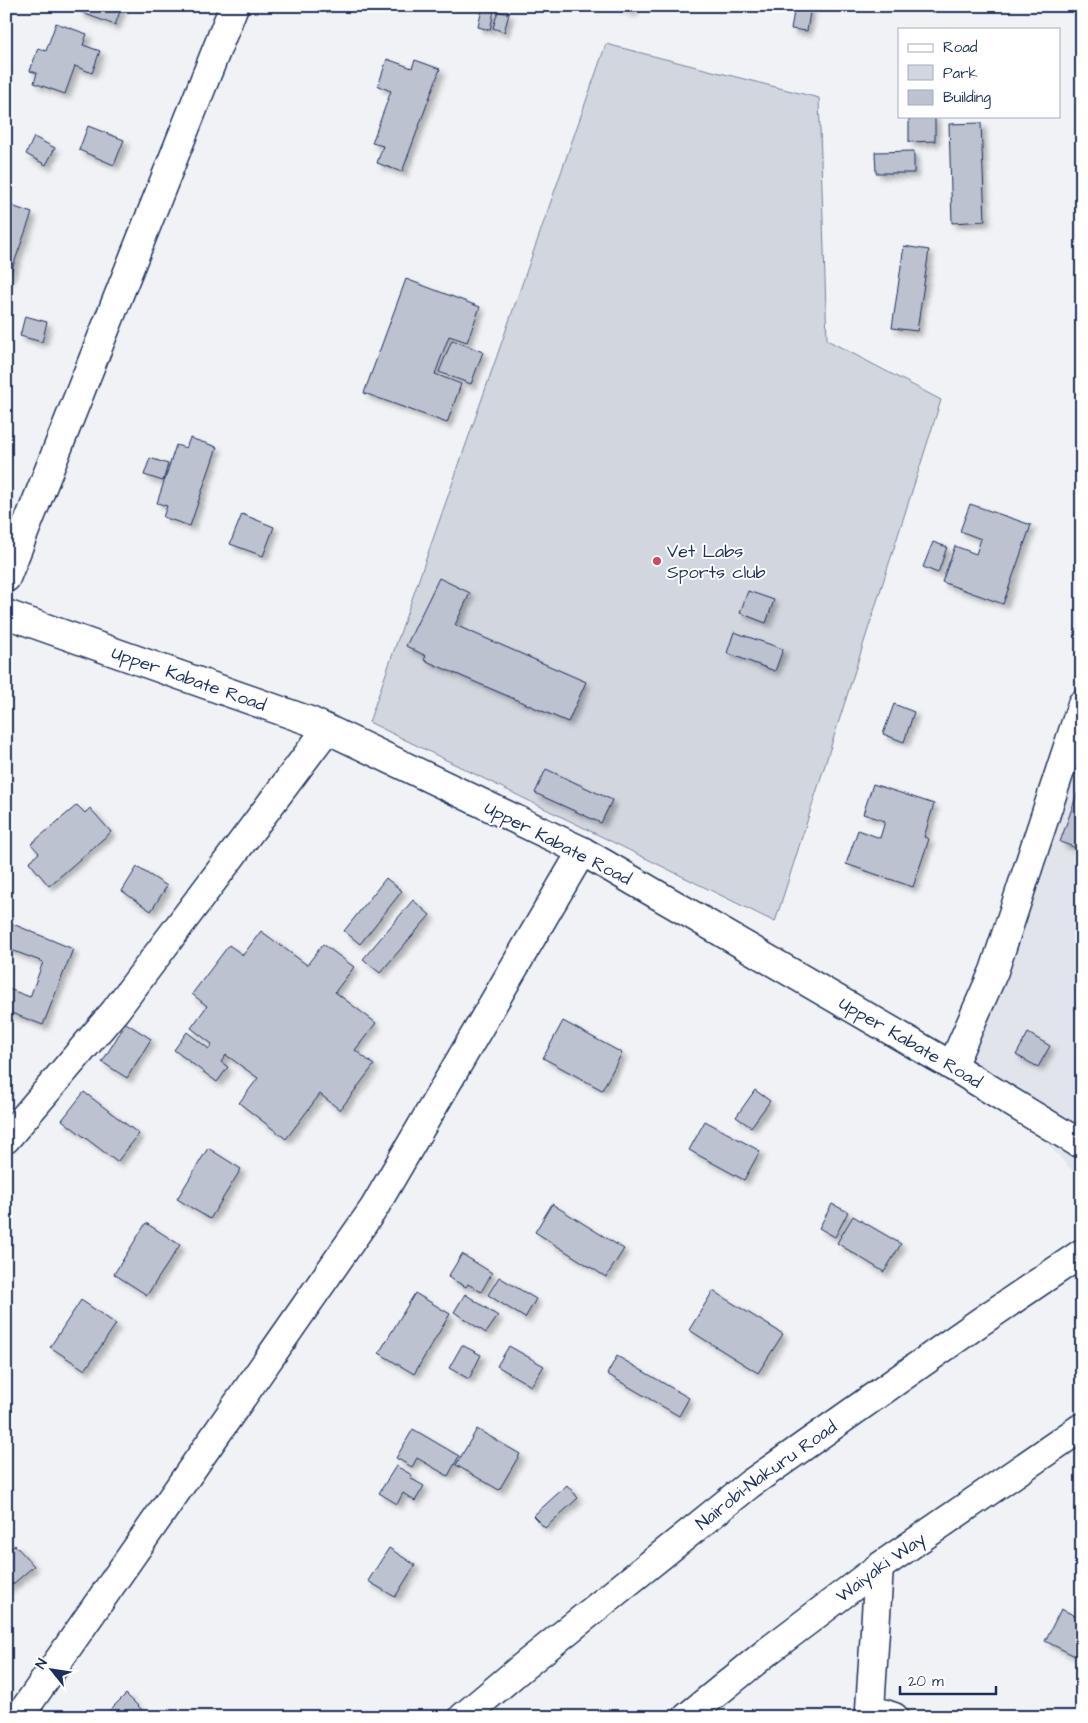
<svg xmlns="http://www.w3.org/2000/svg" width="1088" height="1723" font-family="'Architects Daughter',sans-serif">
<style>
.built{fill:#e1e4ea}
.green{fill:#d2d6df;stroke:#76829e}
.building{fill:#bcc2d0;stroke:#1b2f5e;filter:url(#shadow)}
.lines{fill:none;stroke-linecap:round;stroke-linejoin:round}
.street-casing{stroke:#1b2f5e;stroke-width:31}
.secondary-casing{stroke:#1b2f5e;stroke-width:31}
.highway-casing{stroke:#1b2f5e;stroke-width:31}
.street{stroke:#fff;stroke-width:28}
.secondary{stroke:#fff;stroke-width:28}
.highway{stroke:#fff;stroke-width:28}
.poi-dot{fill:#d1495b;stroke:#fff;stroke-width:2}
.labels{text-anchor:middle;stroke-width:4;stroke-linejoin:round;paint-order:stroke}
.poi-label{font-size:18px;fill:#1b2f5e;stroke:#fff;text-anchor:start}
.street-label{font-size:18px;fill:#1b2f5e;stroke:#fff}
</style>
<defs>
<filter id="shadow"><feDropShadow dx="4.5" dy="4.5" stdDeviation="2.5" flood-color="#0004"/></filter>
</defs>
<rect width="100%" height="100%" fill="#f1f2f5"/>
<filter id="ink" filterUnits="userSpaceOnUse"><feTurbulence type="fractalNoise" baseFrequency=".02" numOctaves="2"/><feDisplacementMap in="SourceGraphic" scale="10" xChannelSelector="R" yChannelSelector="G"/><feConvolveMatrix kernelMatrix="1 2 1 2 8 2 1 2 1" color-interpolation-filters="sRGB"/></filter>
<g filter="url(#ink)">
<!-- built -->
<polygon class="built" points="1082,733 1082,1175 1078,1177 969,1057"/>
<!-- green -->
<polygon class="green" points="606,44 819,98 827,340 941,400 775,922 369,722"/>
<!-- building -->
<g class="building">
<polygon points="82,6 122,6 115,25 80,12"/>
<polygon points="616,6 634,6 632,12"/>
<polygon points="795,6 811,6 807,31 791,29"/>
<polygon points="482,9 494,11 490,30 478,27"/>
<polygon points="498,11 509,14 504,32 493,28"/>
<polygon points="56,23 87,34 83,45 100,51 92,73 75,66 65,94 34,83 37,73 30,71 38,48 46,51"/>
<polygon points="387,59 412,68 415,60 440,69 402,172 377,163 383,146 372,143 391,91 378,86"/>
<polygon points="909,116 935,116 935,141 909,142"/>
<polygon points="981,123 985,221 952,223 949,124"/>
<polygon points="88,126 124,140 114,165 79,150"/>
<polygon points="34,137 55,148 46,165 26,154"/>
<polygon points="914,151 914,173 876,173 875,152"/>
<polygon points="6,204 32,213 8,280 6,279"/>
<polygon points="904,246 929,250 917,331 892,328"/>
<polygon points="406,279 480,307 467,342 449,336 435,374 461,384 447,423 364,393"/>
<polygon points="25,316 47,322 42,342 20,336"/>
<polygon points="452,340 483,352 471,384 439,372"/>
<polygon points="190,438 217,447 190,526 163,517 167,506 157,503 176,445 186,448"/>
<polygon points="150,458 168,464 163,481 144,475"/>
<polygon points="970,504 1031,525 1003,604 942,582 955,546 976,554 981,539 960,531"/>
<polygon points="242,514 274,527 263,556 230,544"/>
<polygon points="933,542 947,547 938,573 923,567"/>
<polygon points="439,578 470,593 455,625 586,682 568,722 424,660 426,656 406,646"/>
<polygon points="748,591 774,600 766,623 740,613"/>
<polygon points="734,632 783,649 775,671 727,653"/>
<polygon points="894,704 914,712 904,742 883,734"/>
<polygon points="546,769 612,800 601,823 535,793"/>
<polygon points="1082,780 1082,850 1060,842"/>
<polygon points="873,784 934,804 924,837 929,839 913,887 846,864 858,830 880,838 885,821 863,814"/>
<polygon points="77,805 85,813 90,808 111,832 49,886 29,862 39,853 31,844"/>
<polygon points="137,867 167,886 151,911 122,891"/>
<polygon points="386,878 402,891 360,944 344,931"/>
<polygon points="413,900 430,915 380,973 363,959"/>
<polygon points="13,924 73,949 43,1025 6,1011 6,988 30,997 43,962 6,948 6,941"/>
<polygon points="261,931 307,965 323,944 354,967 335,992 376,1023 355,1050 374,1065 340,1110 320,1094 286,1139 239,1103 258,1078 226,1055 221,1062 228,1067 217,1082 174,1050 187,1032 209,1049 212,1044 191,1028 207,1006 192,994 229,945 243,955"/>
<polygon points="563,1021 622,1053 602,1090 543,1058"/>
<polygon points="126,1023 151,1039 127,1078 102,1062"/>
<polygon points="1028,1033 1050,1046 1038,1067 1016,1055"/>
<polygon points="755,1090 770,1101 751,1127 736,1117"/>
<polygon points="84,1092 139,1134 117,1162 62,1120"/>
<polygon points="705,1121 760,1151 744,1180 689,1150"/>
<polygon points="208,1148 241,1169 210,1219 177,1199"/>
<polygon points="552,1204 624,1249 606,1277 535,1232"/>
<polygon points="832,1204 848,1212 835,1237 819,1228"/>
<polygon points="853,1216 901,1244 884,1272 837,1243"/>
<polygon points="146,1223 180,1245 147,1295 114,1274"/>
<polygon points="462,1254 492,1273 481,1292 468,1284 466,1287 448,1277"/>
<polygon points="499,1277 536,1299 525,1318 488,1295"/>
<polygon points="713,1291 783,1334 758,1373 689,1330"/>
<polygon points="415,1293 450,1314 414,1374 379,1353"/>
<polygon points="465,1294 498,1316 486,1333 454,1312"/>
<polygon points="81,1300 116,1324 85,1370 50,1347"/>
<polygon points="462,1345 481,1355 469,1379 449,1368"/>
<polygon points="509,1346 544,1366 531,1386 497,1366"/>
<polygon points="617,1356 689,1398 679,1416 607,1374"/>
<polygon points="413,1429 459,1456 448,1476 417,1458 412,1467 396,1458"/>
<polygon points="477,1429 520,1454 499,1490 456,1465"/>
<polygon points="396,1466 412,1475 410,1478 424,1486 415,1501 403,1493 397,1504 379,1493"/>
<polygon points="567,1485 578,1498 545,1528 533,1516"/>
<polygon points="15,1545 34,1566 6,1590 6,1553"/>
<polygon points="389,1548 415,1565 395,1597 368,1581"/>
<polygon points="1061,1609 1082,1619 1082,1646 1077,1657 1045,1641"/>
<polygon points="126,1694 149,1717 103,1717"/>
</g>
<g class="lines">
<!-- street casing -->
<g class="street-casing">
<g id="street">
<polyline points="6,578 234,6"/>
<polyline points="952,1066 994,971 1082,704"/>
<polyline points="6,1139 115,1011 327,729"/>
<polyline points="879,1567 870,1709 894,1717"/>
<path id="s1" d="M 19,1717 L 374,1208 L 582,851 L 952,1066 L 1077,1142"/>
</g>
</g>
<!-- secondary casing -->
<g class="secondary-casing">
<g id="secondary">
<path id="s2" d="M 6,614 L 310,721 L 582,851"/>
</g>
</g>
<!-- highway casing -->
<g class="highway-casing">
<g id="highway">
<path id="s3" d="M 463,1717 L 520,1669 L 750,1484 L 980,1322 L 1082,1253"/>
<path id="s4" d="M 687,1717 L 768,1651 L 879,1567 L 1082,1427"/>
</g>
</g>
<!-- street -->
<use href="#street" class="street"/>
<!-- secondary -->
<use href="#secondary" class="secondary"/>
<!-- highway -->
<use href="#highway" class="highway"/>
</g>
</g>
<!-- markers -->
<circle class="poi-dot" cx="657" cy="561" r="5"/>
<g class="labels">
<!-- poi labels -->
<g class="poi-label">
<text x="667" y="557">Vet Labs<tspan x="667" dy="21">Sports club</tspan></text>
</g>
<!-- street labels -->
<g class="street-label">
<text dy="6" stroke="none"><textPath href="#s2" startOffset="194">Upper Kabate Road</textPath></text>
<text transform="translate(558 843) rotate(27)" y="6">Upper Kabate Road</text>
<text dy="6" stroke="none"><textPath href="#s1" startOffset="1414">Upper Kabate Road</textPath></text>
<text dy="6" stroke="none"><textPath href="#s3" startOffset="388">Nairobi-Nakuru Road</textPath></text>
<text dy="6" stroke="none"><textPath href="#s4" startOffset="245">Waiyaki Way</textPath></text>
</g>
</g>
<!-- margin -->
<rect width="1088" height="1723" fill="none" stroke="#fff" stroke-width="25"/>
<rect x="12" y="12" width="1063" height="1698" fill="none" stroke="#1b2f5e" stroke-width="2" filter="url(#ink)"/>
<!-- legend -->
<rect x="898" y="28" width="162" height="90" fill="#ffffff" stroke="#a4acbf"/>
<rect x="908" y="44" width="25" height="8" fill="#ffffff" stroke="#a4acbf"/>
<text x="943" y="52" font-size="15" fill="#1b2f5e">Road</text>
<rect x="908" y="65" width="25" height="15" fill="#d2d6df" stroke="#a4acbf"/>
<text x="943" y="78" font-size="15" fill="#1b2f5e">Park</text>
<rect x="908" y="90" width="25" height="15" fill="#bcc2d0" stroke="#a4acbf"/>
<text x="943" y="102" font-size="15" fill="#1b2f5e">Building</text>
<!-- north arrow -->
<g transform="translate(52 1670) rotate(300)" stroke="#ffffff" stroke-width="4" paint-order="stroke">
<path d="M0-4L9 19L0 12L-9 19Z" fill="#1b2f5e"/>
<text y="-8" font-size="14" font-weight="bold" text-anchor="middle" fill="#1b2f5e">N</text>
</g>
<!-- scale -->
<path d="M900 1686v8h96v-8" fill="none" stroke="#1b2f5e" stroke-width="2.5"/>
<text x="908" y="1686" font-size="15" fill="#1b2f5e" stroke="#ffffff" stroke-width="4" paint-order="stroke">20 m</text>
</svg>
